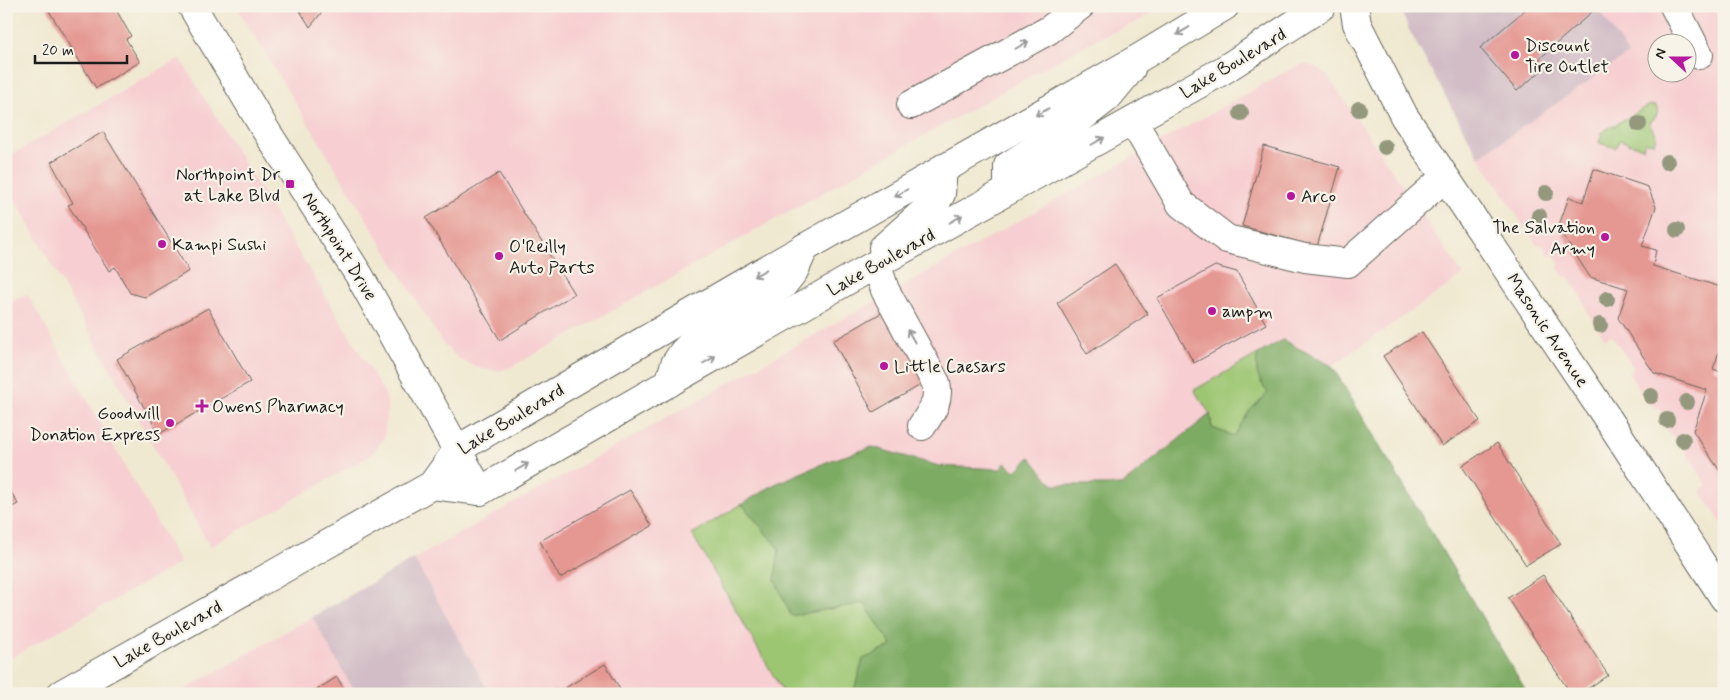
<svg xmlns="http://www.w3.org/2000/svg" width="1730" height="700" font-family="Mynerve,sans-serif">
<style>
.built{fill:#f7cfd2;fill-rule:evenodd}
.industrial{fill:#d2bdc6}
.green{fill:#9dc672;stroke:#5c7147}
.forest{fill:#7eab64;stroke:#4d6440}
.building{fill:#e59792}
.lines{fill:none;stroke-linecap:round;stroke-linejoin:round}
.minor-casing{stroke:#66645b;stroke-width:30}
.major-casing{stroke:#66645b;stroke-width:30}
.minor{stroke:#fff;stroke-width:28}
.major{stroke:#fff;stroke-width:28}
.tree{fill:#94997e}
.oneway{stroke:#999}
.poi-dot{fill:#b5179e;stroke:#f7f3e8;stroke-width:2}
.labels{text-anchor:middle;stroke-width:4.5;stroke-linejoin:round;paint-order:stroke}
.poi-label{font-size:18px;fill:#1c1c1c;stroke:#f7f3e8;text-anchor:start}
.street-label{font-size:18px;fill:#1c1c1c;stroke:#f7f3e8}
</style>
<rect width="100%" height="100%" fill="#f7f3e8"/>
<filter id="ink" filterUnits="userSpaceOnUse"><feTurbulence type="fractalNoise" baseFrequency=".02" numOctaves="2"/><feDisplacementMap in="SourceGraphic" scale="10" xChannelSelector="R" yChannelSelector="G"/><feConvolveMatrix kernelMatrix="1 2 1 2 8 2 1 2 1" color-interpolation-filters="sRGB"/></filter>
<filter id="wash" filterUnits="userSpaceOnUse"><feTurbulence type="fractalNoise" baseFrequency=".0096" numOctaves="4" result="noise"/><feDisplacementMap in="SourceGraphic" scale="20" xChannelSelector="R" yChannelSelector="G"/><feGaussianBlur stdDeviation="1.12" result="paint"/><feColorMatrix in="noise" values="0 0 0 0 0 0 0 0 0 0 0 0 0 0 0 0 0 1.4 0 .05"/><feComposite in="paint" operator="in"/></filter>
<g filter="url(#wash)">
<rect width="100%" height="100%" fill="#f0e9d1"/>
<!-- built -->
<g class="built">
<polygon points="236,6 1165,6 1131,25 1096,39 537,353 509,368 498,371 482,369 460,360 443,344"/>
<path d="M 1597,6 L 1724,6 L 1724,527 L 1700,490 L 1707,485 L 1684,450 L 1661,423 L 1663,415 L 1661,410 L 1647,403 L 1628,372 L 1634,368 L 1611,335 L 1605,339 L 1590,317 L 1581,296 L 1567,275 L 1564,277 L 1557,267 L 1560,264 L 1553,254 L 1550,256 L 1542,245 L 1536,244 L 1479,157 L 1628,54 ZM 1658,42 L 1688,42 L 1688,72 L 1658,72 Z"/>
<polygon points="180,58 384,392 388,405 384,438 371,455 210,547 6,183 6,158"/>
<polygon points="1303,64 1314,66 1328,76 1463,275 1332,366 1283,340 1195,390 1210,414 1122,485 1053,485 1030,457 1016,472 939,466 872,447 829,461 775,484 693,534 784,694 490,694 414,559 1285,72"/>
<polygon points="27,294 180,563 7,660 6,305"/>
<polygon points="312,617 356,694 177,694"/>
</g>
<!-- industrial -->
<g class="industrial">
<polygon points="1404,6 1597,6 1628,54 1479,157 1410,32 1403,16"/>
<polygon points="414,559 490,694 356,694 312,617"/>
</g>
<!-- green -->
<g class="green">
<path d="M 1650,105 L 1656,106 C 1660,115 1655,118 1649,123 L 1656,135 L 1654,143 L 1645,142 L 1643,148 L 1619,140 L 1616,148 L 1599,143 L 1602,132 Z"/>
<path d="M 1258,354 C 1254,371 1258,379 1268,393 L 1250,410 L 1239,431 L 1234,436 L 1212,428 L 1210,414 L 1194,390 Z"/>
<polygon points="742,504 779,549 776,580 864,603 893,646 864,659 853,694 784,694 692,534"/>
</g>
<!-- forest -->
<path class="forest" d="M 1283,340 L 1332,366 L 1528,694 L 853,694 L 863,659 L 892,646 L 864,603 L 791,616 L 775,580 L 779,549 L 742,504 L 775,484 L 829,461 L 872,447 L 939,466 L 1001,469 L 1005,463 L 1016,471 L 1030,457 L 1053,485 L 1122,485 L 1210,414 L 1212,428 L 1234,436 L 1250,410 L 1268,393 C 1258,379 1254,371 1258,354 Z"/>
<g id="blocks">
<!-- building -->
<g class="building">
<polygon points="46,6 114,6 131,36 126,39 140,62 96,88"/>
<polygon points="297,6 327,6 310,27"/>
<polygon points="1524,6 1590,6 1594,10 1536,62 1542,70 1517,91 1480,48 1526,9"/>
<polygon points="103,132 189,271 145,297 130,293 115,267 109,271 68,205 73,203 51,162"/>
<polygon points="1264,146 1340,167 1317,247 1242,226"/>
<polygon points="1594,169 1648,187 1656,207 1642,246 1656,250 1653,266 1724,288 1724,338 1713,369 1724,373 1724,477 1693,431 1707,390 1654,373 1618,318 1628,289 1590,277 1558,228 1569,197 1583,202"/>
<polygon points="499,173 574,294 500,340 426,218"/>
<polygon points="1115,264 1148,314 1087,354 1057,303"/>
<polygon points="1215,266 1237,272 1266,324 1194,363 1157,298"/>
<polygon points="208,308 250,382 159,434 117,359"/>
<polygon points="888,309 928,381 873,412 833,341"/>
<polygon points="1422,332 1480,421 1442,446 1383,356"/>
<polygon points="1497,443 1561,544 1526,565 1462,466"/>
<polygon points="6,483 18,504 6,510"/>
<polygon points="630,490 652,526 560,578 540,541"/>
<polygon points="1543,575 1608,675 1580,694 1571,694 1508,598"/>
<polygon points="605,664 623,694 548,694 555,690 557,693"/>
<polygon points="337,677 347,694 310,694"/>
</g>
</g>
</g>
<g filter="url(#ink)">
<use href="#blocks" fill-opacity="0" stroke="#66645b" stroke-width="1"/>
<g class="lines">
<!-- minor casing -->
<g class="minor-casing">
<g id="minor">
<polyline points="192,6 263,126 359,275 480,491"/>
<polyline points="1354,6 1357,24 1404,116 1616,431 1724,598"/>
<polyline points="1674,6 1699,55"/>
<polyline points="911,105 1049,30 1080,6"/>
<polyline points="1133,121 1181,204 1227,239 1305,258 1348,263 1444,178"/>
<path d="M 877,265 L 885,290 L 936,383 C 940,401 932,411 922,426"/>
</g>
</g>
<!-- major casing -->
<g class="major-casing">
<g id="major">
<polyline points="1008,190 1008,166 1076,122 1107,98 1131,69"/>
<polyline points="883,248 938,199 941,194 943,168"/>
<polyline points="669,383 675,364 683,352 697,339 731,320 783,285 794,271 805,247"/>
<polyline points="432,485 480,491 855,276 1222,71 1322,6"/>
<polyline points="61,694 432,485 458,449 762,272 1139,58 1225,6"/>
</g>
</g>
<!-- minor -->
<use href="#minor" class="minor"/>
<!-- major -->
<use href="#major" class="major"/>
</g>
<!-- trees -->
<g class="tree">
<circle cx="1359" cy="109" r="8"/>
<circle cx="1241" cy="113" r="8"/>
<circle cx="1639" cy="124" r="8"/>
<circle cx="1385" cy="147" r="8"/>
<circle cx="1667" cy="162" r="8"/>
<circle cx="1546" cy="193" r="8"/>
<circle cx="1539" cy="216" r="8"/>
<circle cx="1677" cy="230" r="8"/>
<circle cx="1607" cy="299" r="8"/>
<circle cx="1600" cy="325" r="8"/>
<circle cx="1651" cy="396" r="8"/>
<circle cx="1687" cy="402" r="8"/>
<circle cx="1667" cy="420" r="8"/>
<circle cx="1683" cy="440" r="8"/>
</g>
<!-- one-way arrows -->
<defs><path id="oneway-shaft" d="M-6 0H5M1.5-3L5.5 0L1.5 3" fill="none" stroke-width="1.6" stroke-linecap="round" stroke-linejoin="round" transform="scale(1.25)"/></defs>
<g class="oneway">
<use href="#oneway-shaft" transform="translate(1183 31) rotate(149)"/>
<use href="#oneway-shaft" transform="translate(1022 45) rotate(-30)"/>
<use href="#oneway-shaft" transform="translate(1042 112) rotate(151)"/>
<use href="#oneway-shaft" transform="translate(1098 141) rotate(-30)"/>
<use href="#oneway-shaft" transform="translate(901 193) rotate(150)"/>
<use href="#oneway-shaft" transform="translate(956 219) rotate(-30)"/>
<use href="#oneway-shaft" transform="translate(760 273) rotate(150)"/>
<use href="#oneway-shaft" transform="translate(911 336) rotate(-120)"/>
<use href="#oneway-shaft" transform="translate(709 360) rotate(-30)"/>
<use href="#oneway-shaft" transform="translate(522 467) rotate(-30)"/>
</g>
</g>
<!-- markers -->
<g class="poi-dot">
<circle cx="1515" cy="55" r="5"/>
<rect x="285" y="179" width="10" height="10" rx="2.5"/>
<circle cx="1291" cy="196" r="5"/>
<circle cx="1605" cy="237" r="5"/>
<circle cx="162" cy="244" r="5"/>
<circle cx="499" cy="256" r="5"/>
<circle cx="1212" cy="311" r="5"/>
<circle cx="884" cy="366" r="5"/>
<path d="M199.5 398.5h5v5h5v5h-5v5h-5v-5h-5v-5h5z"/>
<circle cx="170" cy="423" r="5"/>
</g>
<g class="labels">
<!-- poi labels -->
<g class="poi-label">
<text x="1525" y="51">Discount<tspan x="1525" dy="21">Tire Outlet</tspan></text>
<text x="280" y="180" text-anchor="end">Northpoint Dr<tspan x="280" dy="21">at Lake Blvd</tspan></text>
<text x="1301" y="202">Arco</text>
<text x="1595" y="233" text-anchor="end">The Salvation<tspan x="1595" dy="21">Army</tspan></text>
<text x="172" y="250">Kampi Sushi</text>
<text x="509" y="252">O'Reilly<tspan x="509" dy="21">Auto Parts</tspan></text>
<text x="1222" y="317">ampm</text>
<text x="894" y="372">Little Caesars</text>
<text x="212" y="412">Owens Pharmacy</text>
<text x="160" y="419" text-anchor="end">Goodwill<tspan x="160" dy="21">Donation Express</tspan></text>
</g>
<!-- street labels -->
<g class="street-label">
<text transform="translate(1233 63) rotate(-31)" y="6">Lake Boulevard</text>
<text transform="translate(340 246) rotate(58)" y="6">Northpoint Drive</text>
<text transform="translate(881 262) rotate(-29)" y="6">Lake Boulevard</text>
<text transform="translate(1548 330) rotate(56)" y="6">Masonic Avenue</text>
<text transform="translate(511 419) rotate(-31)" y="6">Lake Boulevard</text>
<text transform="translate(168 634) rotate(-29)" y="6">Lake Boulevard</text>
</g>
</g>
<!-- margin -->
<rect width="1730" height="700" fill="none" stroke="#f7f3e8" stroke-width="25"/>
<!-- north arrow -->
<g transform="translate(1672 58) rotate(291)"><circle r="24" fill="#f7f3e8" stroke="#9f9d96"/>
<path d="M0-4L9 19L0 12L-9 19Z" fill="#b5179e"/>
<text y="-8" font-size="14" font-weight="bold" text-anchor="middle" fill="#1c1c1c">N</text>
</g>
<!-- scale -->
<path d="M35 55v8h92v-8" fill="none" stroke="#1c1c1c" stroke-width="2.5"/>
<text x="42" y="55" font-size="15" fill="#1c1c1c" stroke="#f7f3e8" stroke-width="4" paint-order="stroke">20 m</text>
</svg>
